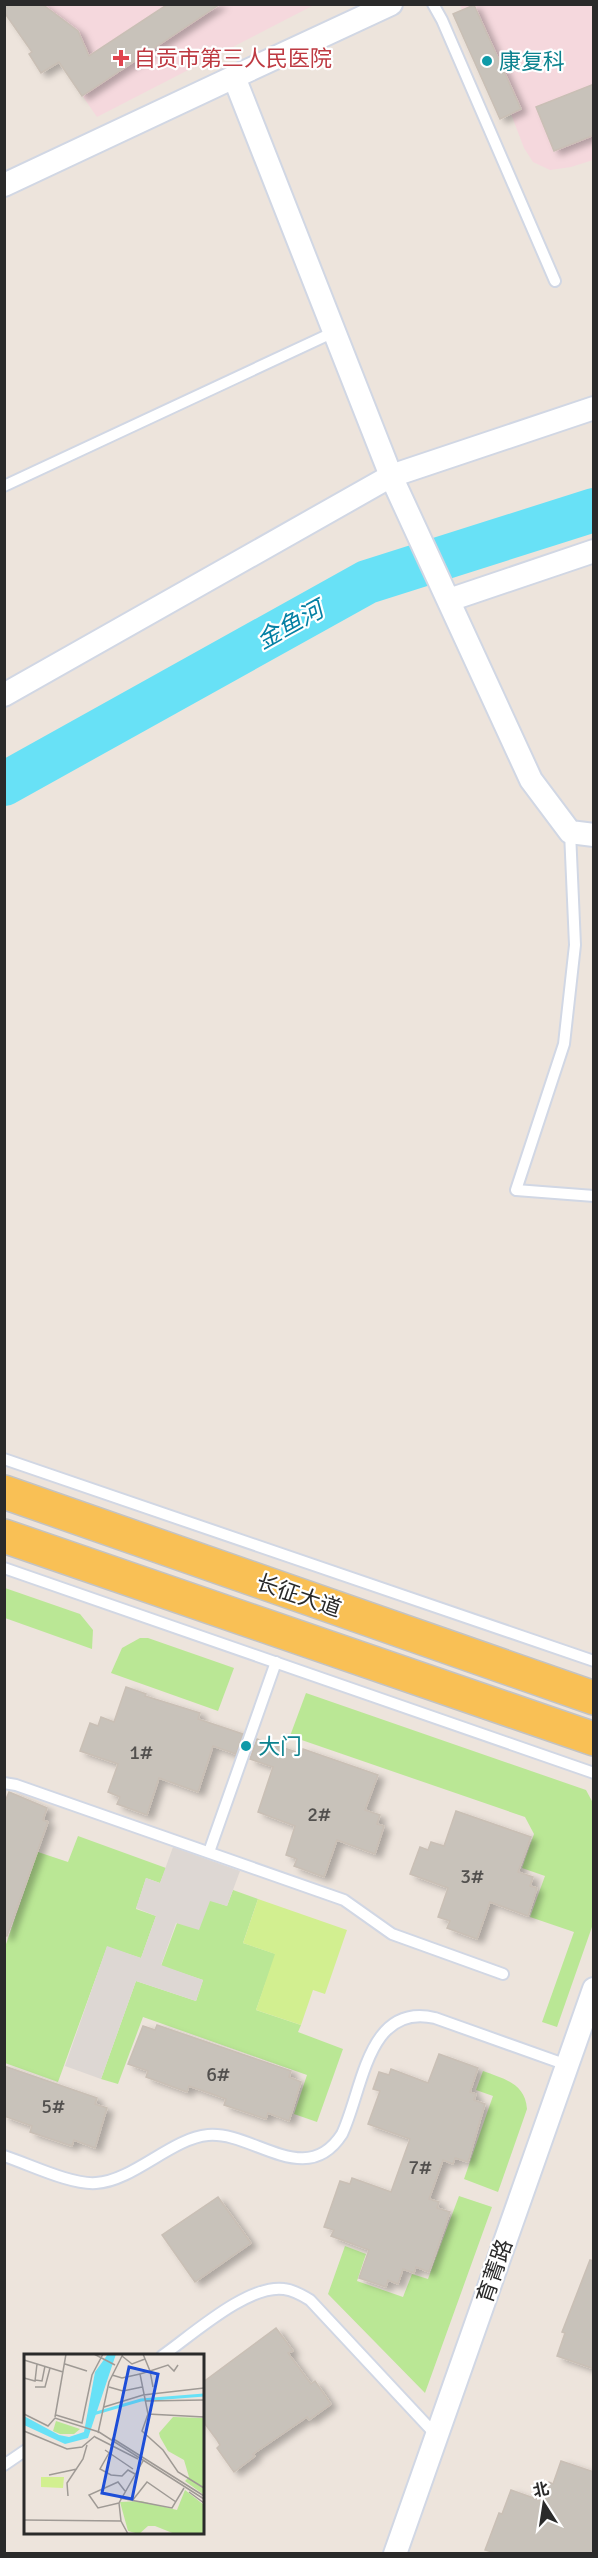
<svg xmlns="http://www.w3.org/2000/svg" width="598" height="2558" font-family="Signika,'Noto Sans SC',sans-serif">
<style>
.medical{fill:#f5d8dd}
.green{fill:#bae795}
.pitch{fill:#d2ef90}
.plaza{fill:#ddd7d3}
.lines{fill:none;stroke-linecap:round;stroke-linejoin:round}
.river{stroke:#68e1f6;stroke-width:44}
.building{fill:#c8c2ba;stroke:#c9bfb5;stroke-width:1.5;filter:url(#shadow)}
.lane-casing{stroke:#d1d7e4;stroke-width:14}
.street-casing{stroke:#d1d7e4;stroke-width:26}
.primary-casing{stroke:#c3c3c3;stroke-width:36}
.lane{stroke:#fff;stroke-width:10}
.street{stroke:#fff;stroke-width:22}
.primary{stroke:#f9c055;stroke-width:33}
.health-dot{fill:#e0444e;stroke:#fff;stroke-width:2}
.culture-dot{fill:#0f9aa8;stroke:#fff;stroke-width:2}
.labels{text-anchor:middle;stroke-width:4.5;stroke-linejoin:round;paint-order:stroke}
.number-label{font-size:20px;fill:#52504e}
.health-label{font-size:22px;fill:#be3a42;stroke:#fff;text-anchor:start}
.culture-label{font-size:22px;fill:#0d838f;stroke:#fff;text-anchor:start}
.street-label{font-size:22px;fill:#2a2a2a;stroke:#fff}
.water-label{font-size:24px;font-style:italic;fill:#0580a4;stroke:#fff}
.inset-river{fill:none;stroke:#68e1f6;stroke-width:3}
.inset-road{fill:none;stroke:#9f9a95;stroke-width:1.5}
.view{fill:#1d4ed8;fill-opacity:0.15;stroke:#1d4ed8;stroke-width:3}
.inset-edge{fill:none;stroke:#2a2a2a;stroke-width:3}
</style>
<defs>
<filter id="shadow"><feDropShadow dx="6" dy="4" stdDeviation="3" flood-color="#0004"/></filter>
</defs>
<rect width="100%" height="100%" fill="#ede4dc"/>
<!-- medical -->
<g class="medical">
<polygon points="4,5 314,5 97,117 59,62 41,73 29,54 32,51"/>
<polygon points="460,5 593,5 593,160 571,167 550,170 533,162 524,148 511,114 500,119 453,14 462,10"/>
</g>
<!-- green -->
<g class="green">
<polygon points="5,1588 80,1614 93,1630 92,1649 5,1618"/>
<polygon points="140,1638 148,1638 234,1668 218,1711 111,1673 122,1648"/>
<polygon points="306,1693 586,1790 593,1803 593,1924 557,2027 542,2022 574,1932 530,1917 545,1876 522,1868 534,1834 525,1817 290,1736"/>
<polygon points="78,1836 166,1868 160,1883 146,1878 136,1909 156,1916 141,1958 107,1947 58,2082 5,2063 5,1947 38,1852 68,1862"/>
<polygon points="233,1890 258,1899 243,1943 276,1954 256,2010 301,2025 298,2032 343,2049 317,2122 294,2114 307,2075 143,2017 118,2084 101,2079 136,1981 196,2001 203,1980 161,1966 177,1923 210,1900 227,1906"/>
<path d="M 483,2071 C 504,2079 525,2083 527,2109 L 498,2192 L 464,2179 L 493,2096 L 476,2090 Z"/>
<polygon points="459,2196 492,2207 425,2393 328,2294 345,2246 366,2254 357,2281 403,2297 412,2274 428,2279"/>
</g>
<!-- pitch -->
<polygon class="pitch" points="258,1899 347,1930 325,1994 313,1990 301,2025 256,2010 275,1954 243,1943"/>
<!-- plaza -->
<polygon class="plaza" points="173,1847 240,1871 227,1906 210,1901 199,1930 176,1923 161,1965 203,1980 196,2001 136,1981 101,2079 65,2066 107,1946 141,1958 156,1916 136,1908 146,1878 160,1883"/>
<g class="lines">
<!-- river -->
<polyline class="river" points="4,784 367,582 594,510"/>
</g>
<!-- building -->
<g class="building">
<polygon points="4,4 42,4 78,31 89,56 168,4 220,4 82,96 59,62 41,73 29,54 32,52 4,12"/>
<polygon points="474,5 521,109 500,119 453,14"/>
<polygon points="594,84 594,135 554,151 536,107"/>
<polygon points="126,1687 146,1694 145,1696 200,1713 198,1719 243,1734 236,1754 213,1746 198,1792 159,1778 147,1815 117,1804 120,1797 108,1792 118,1764 80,1751 90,1723 98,1726 101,1717 114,1722"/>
<polygon points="257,1739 302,1754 303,1749 378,1775 365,1810 380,1815 377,1824 384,1826 375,1854 337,1840 324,1877 294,1866 297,1859 286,1855 295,1826 258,1812 273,1767 250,1759"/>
<polygon points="9,1792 47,1808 43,1820 48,1822 7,1936 4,1936 4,1804"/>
<polygon points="456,1811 531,1837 518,1872 533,1877 530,1886 537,1888 528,1916 490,1902 477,1939 447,1928 450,1921 438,1917 448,1888 410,1874 420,1847 428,1850 431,1842 444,1846"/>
<polygon points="157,2025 291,2071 289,2077 301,2082 289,2121 268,2113 266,2119 224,2105 226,2099 189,2086 187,2092 146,2077 148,2071 128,2064 143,2026 155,2030"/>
<polygon points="439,2054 478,2068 470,2092 476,2094 474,2100 485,2104 468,2162 455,2158 453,2164 443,2160 429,2199 439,2202 437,2208 450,2212 429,2272 416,2267 414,2273 403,2269 398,2284 388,2280 386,2287 359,2278 369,2250 331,2236 334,2230 324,2227 340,2181 350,2184 352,2178 391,2192 410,2139 368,2124 380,2091 373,2089 379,2072 389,2075 391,2069 428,2083"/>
<polygon points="4,2066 97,2098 95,2104 107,2108 95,2148 74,2140 72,2146 30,2132 32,2126 4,2116"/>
<polygon points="218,2197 251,2243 195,2282 162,2235"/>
<polygon points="590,2260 594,2261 594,2369 557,2356 565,2333 562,2332"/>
<polygon points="276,2328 293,2351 288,2353 311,2384 315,2381 331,2404 309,2420 307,2417 253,2454 255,2456 234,2472 217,2448 220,2445 217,2440 202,2420 202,2383"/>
<polygon points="561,2461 594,2472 594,2553 496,2553 485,2550 499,2513 502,2514 511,2490 542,2501 549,2482 553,2484"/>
</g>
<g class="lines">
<!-- lane casing -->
<g class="lane-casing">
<g id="lane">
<polyline points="433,4 442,20 555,281"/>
<polyline points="4,486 334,332"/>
<polyline points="570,832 575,945 564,1044 516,1190 594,1196"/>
<polyline points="4,1459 594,1661"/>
<polyline points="4,1568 594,1773"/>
<polyline points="4,1783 16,1785 344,1900 392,1934 503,1974"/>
<polyline points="209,1852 276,1662"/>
<path d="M 4,2156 C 29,2164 71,2185 96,2183 C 133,2181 172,2138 208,2135 C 253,2131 306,2190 342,2134 C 363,2090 367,2002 435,2018 L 567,2065"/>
<path d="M 162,2356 C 192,2335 248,2284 284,2289 C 293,2290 302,2295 310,2300 L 436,2435"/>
<polyline points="4,2465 26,2450"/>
</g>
</g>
<!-- street casing -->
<g class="street-casing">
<g id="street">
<polyline points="391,4 234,77 391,476 531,780 570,832 594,835"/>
<polyline points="4,185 234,77"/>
<polyline points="449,600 594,551"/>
<polyline points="4,695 391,476 594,408"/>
<polyline points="395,2554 594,1989"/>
</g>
</g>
<!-- primary casing -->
<g class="primary-casing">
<g id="primary">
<polyline points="4,1492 594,1698"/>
<polyline points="4,1536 594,1739"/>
</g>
</g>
<!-- lane -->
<use href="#lane" class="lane"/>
<!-- street -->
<use href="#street" class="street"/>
<!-- primary -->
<use href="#primary" class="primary"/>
</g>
<!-- markers -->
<path class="health-dot" d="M118 49h6v6h6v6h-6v6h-6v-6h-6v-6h6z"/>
<g class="culture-dot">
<circle cx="487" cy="61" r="6"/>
<circle cx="246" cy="1746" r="6"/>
</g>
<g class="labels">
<!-- number labels -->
<g class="number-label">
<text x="141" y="1759">1#</text>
<text x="319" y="1821">2#</text>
<text x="472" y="1883">3#</text>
<text x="218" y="2081">6#</text>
<text x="53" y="2113">5#</text>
<text x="420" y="2174">7#</text>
</g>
<!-- health labels -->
<g class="health-label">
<text x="134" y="66">自贡市第三人民医院</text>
</g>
<!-- culture labels -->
<g class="culture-label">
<text x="499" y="69">康复科</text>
<text x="258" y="1754">大门</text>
</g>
<!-- street labels -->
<g class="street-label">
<text transform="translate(299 1595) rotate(19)" y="8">长征大道</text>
<text transform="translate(494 2271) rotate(-71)" y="8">育菁路</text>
</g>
<!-- water labels -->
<g class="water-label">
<text transform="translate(290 625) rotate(-29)" y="8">金鱼河</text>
</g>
</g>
<!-- overview -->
<g transform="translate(24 2354)">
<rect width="180" height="180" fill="#ede4dc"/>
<path d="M 149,63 L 180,64 L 180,141 L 161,127 L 165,123 L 160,106 L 144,97 L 136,83 L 135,79 ZM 32,67 L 56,75 L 50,80 L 36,80 L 29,77 ZM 161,136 L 180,151 L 180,180 L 151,180 L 131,172 L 124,172 L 115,180 L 104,177 L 96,148 L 117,147 L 153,156 Z" fill="#bae795"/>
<path d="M 17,123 L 40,123 L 39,134 L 17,133 Z" fill="#d2ef90"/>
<path d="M 84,0 L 92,0 L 64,84 L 41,90 L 0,71 L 0,62 L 35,81 L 45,83 L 60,78 L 71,18 Z" fill="#68e1f6"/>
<path class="inset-river" d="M 69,60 L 117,46 L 180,41"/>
<path class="inset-road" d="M 70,0 L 91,11M 119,0 L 126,17 L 116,20 L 124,60 L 180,63M 98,2 L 108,10 L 121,5M 0,6 L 39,18M 41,10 L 63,17M 88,21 L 98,24 L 116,20M 0,24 L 11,27 L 13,10M 11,26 L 18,27 L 21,12M 11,33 L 21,33 L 26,14M 85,33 L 99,37 L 118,33M 129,33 L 126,17 L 144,11 L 150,17 L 154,11M 121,47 L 180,46M 80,53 L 119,41 L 180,34M 0,60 L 24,72 L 31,64 L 75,78 L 180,145M 124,60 L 118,77 L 139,96 L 154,118 L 180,134M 32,61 L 58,69 L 68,21 L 79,0M 31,63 L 42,0M 0,77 L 43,95 L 58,93 L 71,82M 74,79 L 85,28 L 99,0M 71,83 L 114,105M 88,84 L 180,142M 81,96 L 109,115M 85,99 L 76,115 L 87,121 L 98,122 L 104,116 L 111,120M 25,121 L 53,115M 165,138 L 180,149M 44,142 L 43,129 L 59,105 L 63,91M 96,144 L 148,154 L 160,134M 108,147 L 123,128 L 152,148M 95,149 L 74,154 L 65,141 L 94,128 L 101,137M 0,166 L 97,167M 74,180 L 93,180M 104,180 L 97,167 L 95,149 L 119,107"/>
<path class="view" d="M 105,13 L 134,20 L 108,145 L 78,139 Z"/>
<rect width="180" height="180" class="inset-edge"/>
</g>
<!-- border -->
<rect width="598" height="2558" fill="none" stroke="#2a2a2a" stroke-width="12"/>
<!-- north arrow -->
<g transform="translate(544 2504) rotate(348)" stroke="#ffffff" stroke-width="4.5" paint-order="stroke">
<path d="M0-4.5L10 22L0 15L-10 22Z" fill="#2a2a2a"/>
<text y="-9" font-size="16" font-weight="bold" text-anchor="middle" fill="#2a2a2a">北</text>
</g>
</svg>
